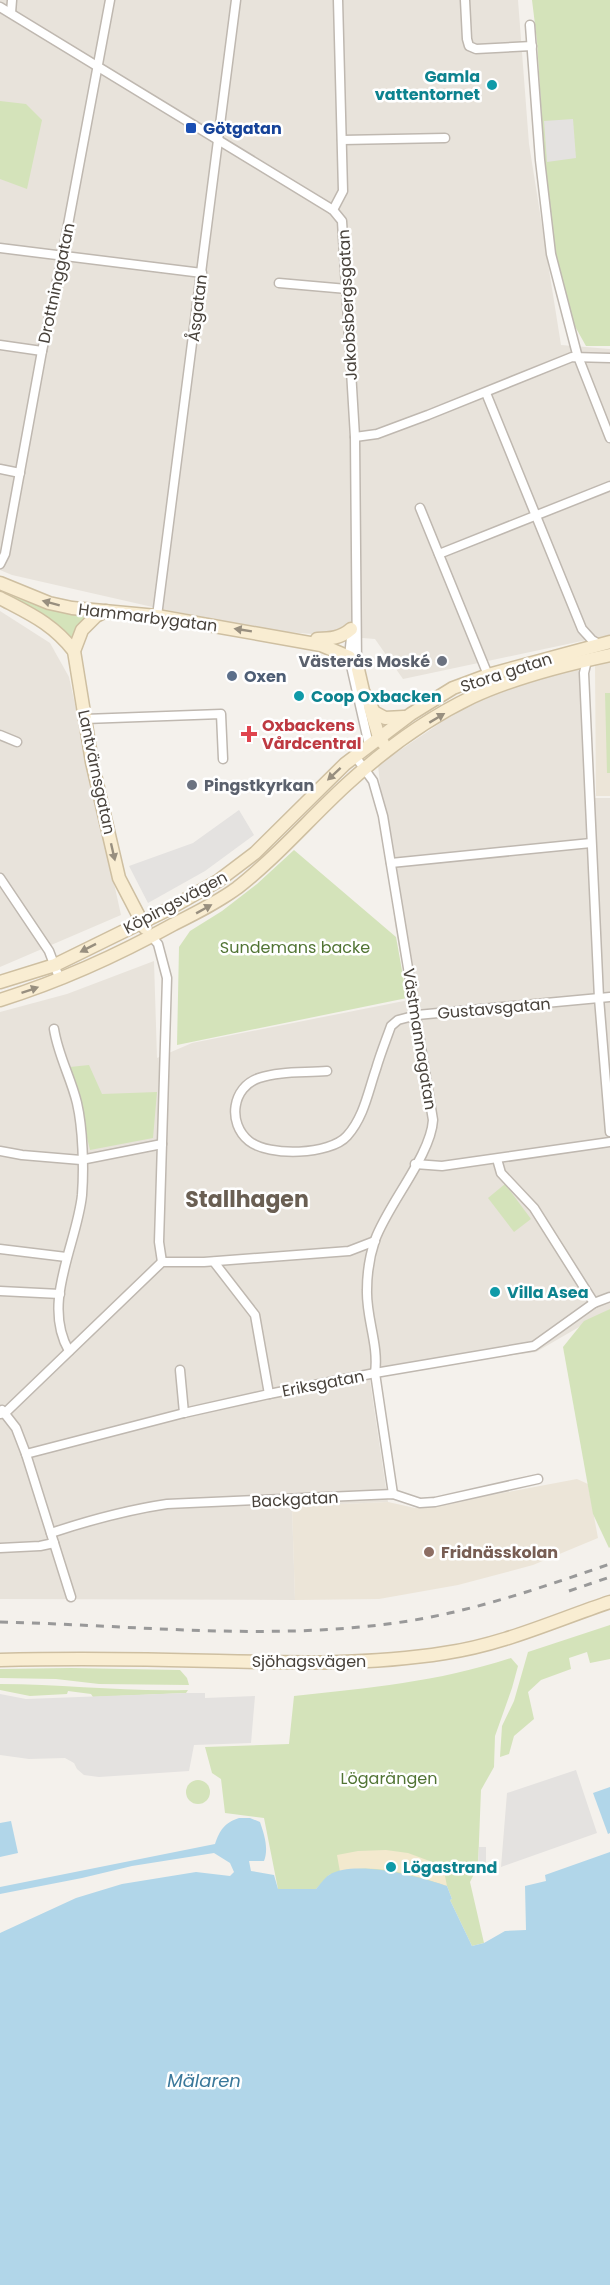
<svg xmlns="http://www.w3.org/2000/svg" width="610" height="2285" font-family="Poppins,sans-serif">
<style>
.residential{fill:#e8e3db}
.education{fill:#ece5d8}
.green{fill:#d4e3ba}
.sand{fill:#f3e9ce}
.parking{fill:#e4e2e0}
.water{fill:#b1d6e9}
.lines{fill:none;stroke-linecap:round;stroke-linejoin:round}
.street-casing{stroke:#bfb8b0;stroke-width:11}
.secondary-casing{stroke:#cebfa1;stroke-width:15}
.street{stroke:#fff;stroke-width:8}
.secondary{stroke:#f9edd2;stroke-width:12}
.rail{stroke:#999;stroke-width:3;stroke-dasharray:8 8;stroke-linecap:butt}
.oneway{fill:#988f7f}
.culture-dot{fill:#0f9aa8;stroke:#fff;stroke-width:2}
.transit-dot{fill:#1a4fb4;stroke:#fff;stroke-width:2}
.worship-dot{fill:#6b7280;stroke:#fff;stroke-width:2}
.service-dot{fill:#5c6f8a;stroke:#fff;stroke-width:2}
.health-dot{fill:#e0444e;stroke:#fff;stroke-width:2}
.education-dot{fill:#8d6e63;stroke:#fff;stroke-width:2}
.labels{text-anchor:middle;stroke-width:5;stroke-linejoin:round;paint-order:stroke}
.culture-label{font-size:16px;font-weight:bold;fill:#0d838f;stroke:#fff;text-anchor:start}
.transit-label{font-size:16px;font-weight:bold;fill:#164399;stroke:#fff;text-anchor:start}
.street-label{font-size:16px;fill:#48423b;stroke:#fff}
.worship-label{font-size:16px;font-weight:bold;fill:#5b616d;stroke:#fff;text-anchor:end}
.service-label{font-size:16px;font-weight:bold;fill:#4e5e75;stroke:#fff;text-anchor:start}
.health-label{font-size:16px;font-weight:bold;fill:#be3a42;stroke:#fff;text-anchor:start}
.park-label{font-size:16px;fill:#517434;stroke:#fff}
.education-label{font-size:16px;font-weight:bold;fill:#785e54;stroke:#fff;text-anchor:start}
.water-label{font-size:18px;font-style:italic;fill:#3a789a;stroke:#fff}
.district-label{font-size:22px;font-weight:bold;fill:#6a5f53;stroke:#fff}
</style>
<rect width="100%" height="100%" fill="#f4f1ec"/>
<!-- residential -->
<g class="residential">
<polygon points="0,0 518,0 529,144 561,345 610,349 610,635 403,679 375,639 275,631 157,608 12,575 0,570"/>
<polygon points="0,611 50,643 69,677 121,915 0,967"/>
<polygon points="579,667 595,798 610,798 610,1309 536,1352 369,1374 388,1502 292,1506 295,1600 0,1599 0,1012 67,994 154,961 157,1058 192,1043 409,1000 395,925 378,765 467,705 495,693"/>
</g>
<!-- education -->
<g class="education">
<polygon points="610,661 610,796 596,796 595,664"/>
<polygon points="577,1479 588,1484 598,1538 533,1565 458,1585 379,1599 295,1600 292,1506 388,1502 415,1508 465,1500"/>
</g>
<!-- green -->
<g class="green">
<polygon points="532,0 610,0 610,346 586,346 572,321 555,260 547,201 537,41"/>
<polygon points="0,101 26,104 42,120 27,189 0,179"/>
<polygon points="0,591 39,606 89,616 71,643"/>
<polygon points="605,693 610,693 610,773 607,773"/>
<polygon points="294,850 396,937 407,998 177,1045 179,947 190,931 222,911 257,884"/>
<polygon points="89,1065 102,1094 157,1092 153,1138 90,1150 70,1067"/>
<polygon points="505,1184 531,1219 514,1232 488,1198"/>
<polygon points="610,1309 610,1547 609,1548 593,1514 563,1347 584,1321"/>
<polygon points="610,1625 610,1659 590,1663 587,1652 569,1658 571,1669 541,1680 528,1692 534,1719 514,1736 509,1754 500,1757 502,1726 514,1701 528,1652"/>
<path d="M 511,1658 L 518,1666 L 512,1688 L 495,1736 L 494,1767 L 481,1790 L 478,1866 L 470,1882 L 484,1943 L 472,1946 L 450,1900 L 452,1899 L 447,1886 L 353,1868 L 329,1875 L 316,1889 L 278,1889 L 264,1818 L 225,1813 L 221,1779 L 212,1773 L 205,1747 L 289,1744 L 294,1696 C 369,1688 438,1682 511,1658 Z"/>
<polygon points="71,1668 180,1670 187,1678 189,1685 99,1684 56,1679 0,1678 0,1669"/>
<path d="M 0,1684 C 63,1684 125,1692 188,1690 L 186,1693 L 93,1697 L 91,1694 L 68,1691 L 67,1694 L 30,1696 L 0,1690 Z"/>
<circle cx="198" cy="1792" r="12"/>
</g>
<!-- sand -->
<path class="sand" d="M 386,1850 L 408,1853 L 443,1866 L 447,1886 C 414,1875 374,1862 340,1872 L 337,1855 L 358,1851 Z"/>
<!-- parking -->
<g class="parking">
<polygon points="573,119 576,158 547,162 544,121"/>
<polygon points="239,810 254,835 205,871 148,903 129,866 193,843"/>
<polygon points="186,1693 205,1693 205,1698 255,1696 251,1743 194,1745 189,1771 99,1777 84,1775 77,1769 74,1763 65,1758 29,1759 0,1755 0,1694 26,1699"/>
<polygon points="576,1770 597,1833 501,1867 507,1793"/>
<polygon points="479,1847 486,1847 486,1867 478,1866"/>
</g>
<!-- water -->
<g class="water">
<polygon points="610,1787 610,1833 608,1834 593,1793"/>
<path d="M 239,1818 L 250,1818 L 260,1822 C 264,1834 269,1848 264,1861 L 249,1861 L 251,1871 L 274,1875 L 278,1889 L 316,1889 C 320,1885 324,1878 329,1875 C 355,1859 420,1877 447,1886 L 452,1899 L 450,1900 L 472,1946 L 484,1943 L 505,1931 L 526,1930 L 525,1886 L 546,1881 L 545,1875 L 610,1852 L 610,2285 L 0,2285 L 0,1933 L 76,1898 L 122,1884 L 196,1872 L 230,1876 L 234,1872 L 230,1863 L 214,1853 L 132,1866 L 82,1878 L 0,1894 L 0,1887 L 215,1844 C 220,1830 224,1823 239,1818 Z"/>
<polygon points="11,1821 18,1853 0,1857 0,1823"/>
</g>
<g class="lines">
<!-- street casing -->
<g class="street-casing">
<g id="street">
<polyline points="465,0 467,39 469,46 476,49 532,46"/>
<polyline points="0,7 333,210 342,221 355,437 357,665"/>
<polyline points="11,13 12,0"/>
<polyline points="530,25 540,160 551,254 577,354 610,438"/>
<polyline points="342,140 445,138"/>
<polyline points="333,210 343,191 338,0"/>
<polyline points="0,248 202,273"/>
<polyline points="279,283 347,289"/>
<polyline points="0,345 42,351"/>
<polyline points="486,393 582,629 592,640 599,644"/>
<polyline points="355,437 377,434 428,415 572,357 610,358"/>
<polyline points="0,469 20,473"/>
<polyline points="420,508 488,675"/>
<polyline points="439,554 610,486"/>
<polyline points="0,564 5,554 42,351 62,257 110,0"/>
<polyline points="157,616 236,0"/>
<polyline points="352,628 349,657 369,745"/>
<polyline points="587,660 584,673 599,998 610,1132"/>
<polyline points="85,719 221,714 223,759"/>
<polyline points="0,735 17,742"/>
<path d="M 355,756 L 373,781 L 383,816 L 433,1120 C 431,1155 388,1204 375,1240 C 370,1255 367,1275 367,1290 C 366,1318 379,1345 375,1373 L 393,1494"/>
<polyline points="391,863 591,843"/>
<polyline points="0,878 49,951 60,980"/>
<polyline points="152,937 158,944 167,978 159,1242 162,1262"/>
<path d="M 54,1029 C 58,1055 71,1078 77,1103 C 83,1129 84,1169 82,1195 C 77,1244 41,1303 69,1351"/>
<path d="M 327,1071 C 305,1073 279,1071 259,1078 C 232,1087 227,1123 249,1141 C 269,1157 330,1155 347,1136 C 364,1117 368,1092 376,1069 C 380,1055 386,1040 391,1026 L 398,1020 L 417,1015 L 610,997"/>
<polyline points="0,1151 22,1155 81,1160 162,1144"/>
<polyline points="497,1159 501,1173 534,1208 594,1303"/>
<polyline points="415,1164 442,1166 610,1142"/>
<polyline points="0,1249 66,1257"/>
<polyline points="214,1262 255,1315 269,1394"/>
<polyline points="0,1291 60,1294"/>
<polyline points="180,1370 184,1413"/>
<polyline points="2,1410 16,1428 26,1454 71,1597"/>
<polyline points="0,1414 5,1413 162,1262 204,1262 349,1251 375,1241"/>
<polyline points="26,1454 184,1413 269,1394 375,1373 534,1346 594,1303 610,1297"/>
<path d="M 51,1533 C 90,1520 127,1510 167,1504 L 393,1494 L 420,1503 L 435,1502 L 538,1479"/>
<polyline points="0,1548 40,1546 54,1543"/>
</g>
</g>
<!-- secondary casing -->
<g class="secondary-casing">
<g id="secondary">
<polyline points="0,583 49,603 72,608 157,616 321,645 349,657 357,665 363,691 374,712 385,718 404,717"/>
<path d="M 0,598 C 30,614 52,623 74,651"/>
<polyline points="106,611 96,616 82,630 74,651 92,762 119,878 145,928"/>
<path d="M 317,639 C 330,639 341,638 351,629"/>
<polyline points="370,707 379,737 383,743"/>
<polyline points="0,982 55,965 167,910 218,881 255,853 345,764 411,714 453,688 488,675 610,642"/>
<path d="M 0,1000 C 61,981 118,955 174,924 C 196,913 218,902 237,888 C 277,857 309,819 346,785 C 383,751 426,719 472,697 C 515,677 563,665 610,655"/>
<path d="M 0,1660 C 73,1658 145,1659 218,1661 C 294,1663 370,1665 445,1653 C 502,1645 556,1620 610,1602"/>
</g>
</g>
<!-- street -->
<use href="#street" class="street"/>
<!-- secondary -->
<use href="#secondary" class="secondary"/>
<!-- rail -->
<g class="rail">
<polyline points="569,1591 610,1577"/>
<path d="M 0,1622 C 131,1625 265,1641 395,1623 C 469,1613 540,1588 610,1564"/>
</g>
</g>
<!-- one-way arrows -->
<defs><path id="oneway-solid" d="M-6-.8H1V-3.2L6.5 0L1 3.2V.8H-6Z" transform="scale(1.5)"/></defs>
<g class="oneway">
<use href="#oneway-solid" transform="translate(51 603) rotate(-165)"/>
<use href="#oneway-solid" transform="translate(243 630) rotate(-171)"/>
<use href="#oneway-solid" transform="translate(437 718) rotate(-31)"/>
<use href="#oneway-solid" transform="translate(334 774) rotate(137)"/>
<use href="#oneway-solid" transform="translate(113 852) rotate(77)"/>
<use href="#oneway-solid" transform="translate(204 909) rotate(-29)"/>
<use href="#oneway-solid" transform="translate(88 948) rotate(153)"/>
<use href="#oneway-solid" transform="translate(30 990) rotate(-19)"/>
</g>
<!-- markers -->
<g class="culture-dot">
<circle cx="492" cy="85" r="6"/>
<circle cx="299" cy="696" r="6"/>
<circle cx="495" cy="1292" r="6"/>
<circle cx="391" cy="1867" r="6"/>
</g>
<rect class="transit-dot" x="185" y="122" width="12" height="12" rx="3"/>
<g class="worship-dot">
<circle cx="442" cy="661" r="6"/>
<circle cx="192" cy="785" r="6"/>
</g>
<circle class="service-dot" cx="232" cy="676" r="6"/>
<path class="health-dot" d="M246 725h6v6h6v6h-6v6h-6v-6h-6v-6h6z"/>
<circle class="education-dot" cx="429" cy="1552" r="6"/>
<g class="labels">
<!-- culture labels -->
<g class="culture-label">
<text x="480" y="82" text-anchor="end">Gamla<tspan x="480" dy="18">vattentornet</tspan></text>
<text x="311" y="702">Coop Oxbacken</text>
<text x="507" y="1298">Villa Asea</text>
<text x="403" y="1873">Lögastrand</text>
</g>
<!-- transit labels -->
<g class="transit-label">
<text x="203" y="134">Götgatan</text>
</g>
<!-- street labels -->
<g class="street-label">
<text transform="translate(56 283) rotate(-78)" y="6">Drottninggatan</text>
<text transform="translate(347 305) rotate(-93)" y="6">Jakobsbergsgatan</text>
<text transform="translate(197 308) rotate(-83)" y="6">Åsgatan</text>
<text transform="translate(148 617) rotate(7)" y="6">Hammarbygatan</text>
<text transform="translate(506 672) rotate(-18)" y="6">Stora gatan</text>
<text transform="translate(97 772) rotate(78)" y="6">Lantvärnsgatan</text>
<text transform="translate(175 902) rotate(-28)" y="6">Köpingsvägen</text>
<text transform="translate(494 1008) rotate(-5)" y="6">Gustavsgatan</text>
<text transform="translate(420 1039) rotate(81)" y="6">Västmannagatan</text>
<text transform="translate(323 1383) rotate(-11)" y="6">Eriksgatan</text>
<text transform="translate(295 1499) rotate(-3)" y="6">Backgatan</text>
<text x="309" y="1667">Sjöhagsvägen</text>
</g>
<!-- worship labels -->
<g class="worship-label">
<text x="430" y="667">Västerås Moské</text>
<text x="204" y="791" text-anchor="start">Pingstkyrkan</text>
</g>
<!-- service labels -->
<g class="service-label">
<text x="244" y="682">Oxen</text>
</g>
<!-- health labels -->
<g class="health-label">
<text x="262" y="731">Oxbackens<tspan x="262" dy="18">Vårdcentral</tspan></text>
</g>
<!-- park labels -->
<g class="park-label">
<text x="295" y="953">Sundemans backe</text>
<text x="389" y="1784">Lögarängen</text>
</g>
<!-- education labels -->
<g class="education-label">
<text x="441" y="1558">Fridnässkolan</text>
</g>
<!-- water labels -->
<g class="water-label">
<text x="204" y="2087">Mälaren</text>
</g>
<!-- district labels -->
<g class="district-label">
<text x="247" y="1207">Stallhagen</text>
</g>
</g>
</svg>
